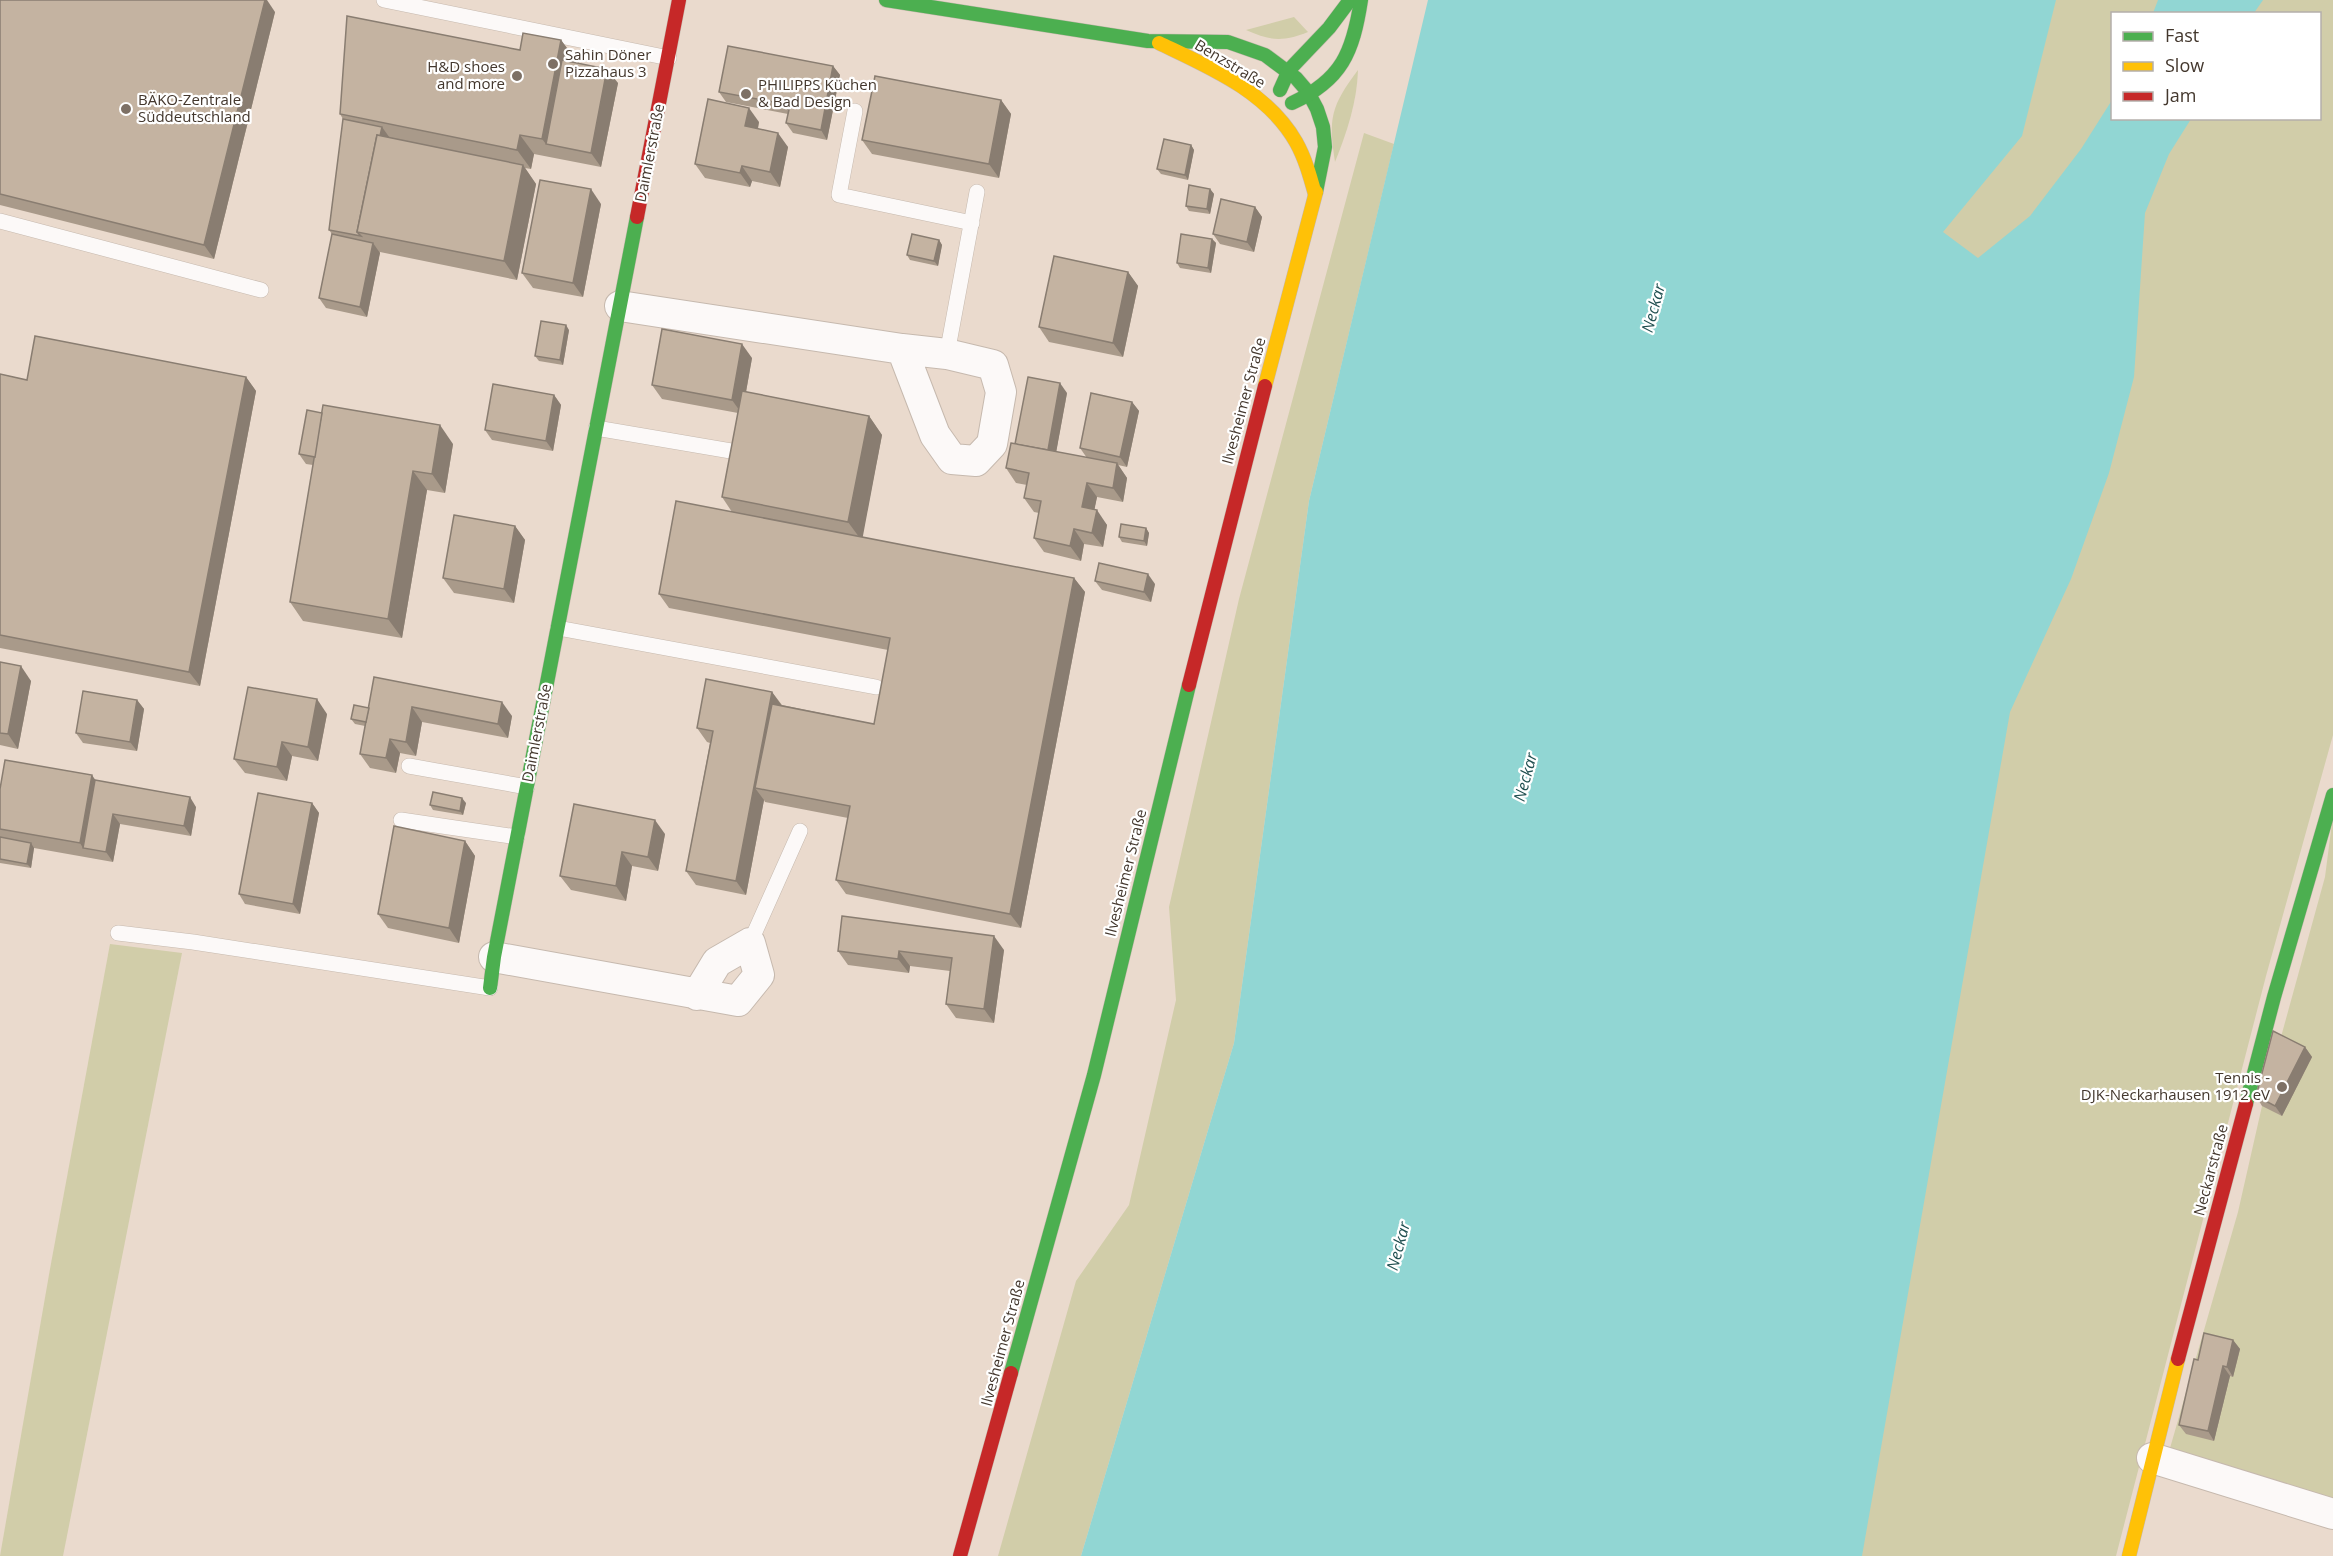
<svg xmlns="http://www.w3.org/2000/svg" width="2333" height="1556" font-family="'Open Sans',sans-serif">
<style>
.green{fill:#d1cda9;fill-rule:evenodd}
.water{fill:#91d6d3}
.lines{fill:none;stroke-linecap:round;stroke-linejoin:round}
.lane-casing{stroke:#c6b9ae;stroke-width:16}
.street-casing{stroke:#c6b9ae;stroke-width:32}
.fast-casing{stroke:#c6b9ae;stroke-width:15}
.slow-casing{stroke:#c6b9ae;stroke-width:15}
.jam-casing{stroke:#c6b9ae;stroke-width:15}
.lane{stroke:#fcf9f8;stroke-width:15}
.street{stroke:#fcf9f8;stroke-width:30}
.fast{stroke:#4caf50;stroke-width:14}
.slow{stroke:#ffc107;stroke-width:14}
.jam{stroke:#c62828;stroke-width:14}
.wall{fill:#a99a8a}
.shaded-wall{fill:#897d71}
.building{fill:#c4b3a1;stroke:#897d71;stroke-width:1.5}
.poi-dot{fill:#7d7065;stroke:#fff;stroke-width:2}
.labels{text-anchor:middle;stroke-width:4.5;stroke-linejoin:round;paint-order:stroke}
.poi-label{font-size:15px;fill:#43372d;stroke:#fff;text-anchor:start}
.street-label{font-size:15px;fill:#43372d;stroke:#fff}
.water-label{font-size:16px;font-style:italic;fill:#215051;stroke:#fff}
</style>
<rect width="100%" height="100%" fill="#eadacd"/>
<!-- green -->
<g class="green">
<path d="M 1653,0 L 2333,0 L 2333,735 L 2266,976 L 2116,1556 L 1441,1556 ZM 2112,14 L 2320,14 L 2320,118 L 2112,118 Z"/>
<path d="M 1294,17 L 1308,32 C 1283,42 1270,41 1246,30 Z"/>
<path d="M 1358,70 C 1357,102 1347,132 1335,162 C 1328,118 1331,106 1358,70 Z"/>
<polygon points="1364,133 1394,144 1309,501 1234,1043 1081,1556 998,1556 1076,1281 1129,1205 1176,1000 1169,907 1239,599"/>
<polygon points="2333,815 2333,1509 2166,1462 2238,1212 2262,1106 2325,877"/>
<polygon points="110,944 182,953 63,1556 0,1556 50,1269"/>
</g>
<!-- water -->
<g class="water">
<polygon points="1428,0 2056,0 2022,136 1943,232 1978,258 2030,216 2081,149 2112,100 2112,118 2191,119 2169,154 2145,213 2134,377 2109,473 2071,579 2010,712 1862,1556 1081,1556 1234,1043 1309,501"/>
<polygon points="2158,0 2263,0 2254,13 2153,13"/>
</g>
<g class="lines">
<!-- lane casing -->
<g class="lane-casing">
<g id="lane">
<polyline points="384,0 669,58"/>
<polyline points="855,111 839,195 972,223"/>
<polyline points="0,221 261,290"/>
<polyline points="947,354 977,192"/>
<polyline points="596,428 731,451"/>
<polyline points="558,628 876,687"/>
<polyline points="409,766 527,787"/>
<polyline points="401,820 517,837"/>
<polyline points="118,933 193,942 490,988"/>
<polyline points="750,943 800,831"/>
</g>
</g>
<!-- street casing -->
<g class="street-casing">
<g id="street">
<polyline points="620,306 902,349 935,435 952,459 976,461 992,444 1001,392 993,365 947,354 902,349"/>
<polyline points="494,957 738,1001 759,975 750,943 717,962 697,995"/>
<polyline points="2152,1458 2333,1514"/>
</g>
</g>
<!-- fast casing -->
<g class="fast-casing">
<g id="fast">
<polyline points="886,0 1148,41 1228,42 1265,55 1296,78 1308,92 1317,109 1323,127 1325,147 1316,192"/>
<polyline points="1280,90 1289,70 1329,28 1350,0"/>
<path d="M 1292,103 C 1342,80 1353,52 1361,0"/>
<polyline points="490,988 494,957 637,217"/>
<polyline points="2246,1104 2274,997 2333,795"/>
<polyline points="1011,1373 1094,1075 1189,685"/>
</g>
</g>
<!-- slow casing -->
<g class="slow-casing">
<g id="slow">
<path d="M 1159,43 C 1209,67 1267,91 1296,142 C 1305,158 1310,176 1315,194"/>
<polyline points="1265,386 1316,192"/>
<polyline points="2129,1556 2178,1359"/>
</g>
</g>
<!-- jam casing -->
<g class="jam-casing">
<g id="jam">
<polyline points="637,217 679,0"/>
<polyline points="1189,685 1265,386"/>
<polyline points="2178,1359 2246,1104"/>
<polyline points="960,1556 1011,1373"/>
</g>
</g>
<!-- lane -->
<use href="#lane" class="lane"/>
<!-- street -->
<use href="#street" class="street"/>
<!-- fast -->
<use href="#fast" class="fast"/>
<!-- slow -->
<use href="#slow" class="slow"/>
<!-- jam -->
<use href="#jam" class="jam"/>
</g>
<!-- wall -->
<g class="wall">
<polygon points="0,0 275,12 214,259 0,205"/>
<polygon points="561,40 575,59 574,62 618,83 601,167 534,154 531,169 525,168 536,184 517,280 380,252 367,317 326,308 319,298 332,234 329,230 343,119 340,114 520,50"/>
<polygon points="833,66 840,75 827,140 793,133 786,123 788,114 726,102 719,92"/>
<polygon points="1001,100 1011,114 999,178 872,154 862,140"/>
<polygon points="759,122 758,129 788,147 780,187 752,181 750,187 705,178 695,164"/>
<polygon points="1191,145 1194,150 1188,180 1161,174 1157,169"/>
<polygon points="1210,189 1214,194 1210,214 1189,211 1186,206"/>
<polygon points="601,204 583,297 533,288 522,273"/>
<polygon points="1255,207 1262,217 1254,252 1220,244 1213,234"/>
<polygon points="1212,239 1216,243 1211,273 1180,268 1177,263"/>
<polygon points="939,240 942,245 938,266 910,260 907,255"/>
<polygon points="1128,272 1138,286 1123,357 1049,342 1039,327"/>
<polygon points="569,330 563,365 539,361 535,356"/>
<polygon points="752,358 746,392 869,416 882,435 862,537 1074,578 1085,592 1021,928 846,894 836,880 848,818 765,802 764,800 746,895 696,885 686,871 710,743 707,742 697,728 772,692 782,705 874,724 888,650 669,608 659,594 732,512 722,497 738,413 662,399 652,385"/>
<polygon points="0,374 27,380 246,377 256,391 200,686 0,648"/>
<polygon points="1067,393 1056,452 1087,458 1080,448 1132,402 1139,411 1127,467 1118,465 1127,478 1123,502 1097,497 1094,510 1107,525 1103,547 1084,544 1081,561 1044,552 1034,538 1039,513 1034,512 1024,498 1027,485 1016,483 1006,468 1015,444"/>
<polygon points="554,395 561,405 553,451 492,440 485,430"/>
<polygon points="453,444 445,493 427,490 402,638 303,621 290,602 313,465 306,464 299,454"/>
<polygon points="515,526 525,540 514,603 454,593 443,578"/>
<polygon points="1146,528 1149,533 1147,546 1122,542 1119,537"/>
<polygon points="1095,581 1155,584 1151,602 1102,590"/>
<polygon points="0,662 31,681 18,749 0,745"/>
<polygon points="374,677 512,716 508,738 422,722 416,756 400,753 396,773 370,768 360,754 365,726 355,724 351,719 369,708"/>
<polygon points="137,700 144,709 137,751 83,743 76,733"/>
<polygon points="327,714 318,761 292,756 287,781 245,773 234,759"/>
<polygon points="95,780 196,807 191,836 120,824 113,862 34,848 31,868 0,863 0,789"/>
<polygon points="312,803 319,813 300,914 245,904 239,894"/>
<polygon points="466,803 463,815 433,810 430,805"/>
<polygon points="665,834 658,871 632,866 626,901 571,890 560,876"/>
<polygon points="465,841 475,856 459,943 388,928 378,914"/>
<polygon points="1004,950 994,1023 956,1018 946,1004 950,971 910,966 909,973 848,965 838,951"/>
<polygon points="2305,1047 2312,1057 2282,1116 2262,1106 2256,1096"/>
<polygon points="2233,1340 2240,1349 2233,1377 2230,1376 2214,1441 2186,1434 2179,1425 2198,1360"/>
</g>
<!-- shaded-wall -->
<g class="shaded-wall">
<polygon points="265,0 267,0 275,12 214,259 204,245"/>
<polygon points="561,40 575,59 558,146 546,144 542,139"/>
<polygon points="833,66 840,75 827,140 821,130"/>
<polygon points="607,69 618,83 601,167 591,153"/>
<polygon points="1001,100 1011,114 999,178 989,164"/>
<polygon points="749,108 759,122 755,141 745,126"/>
<polygon points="382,127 392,141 361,232"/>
<polygon points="778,133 788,147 780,187 770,172"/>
<polygon points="520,135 534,154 531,169 517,150"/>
<polygon points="1191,145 1194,150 1188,180 1185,175"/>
<polygon points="523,165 536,184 517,280 504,261"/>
<polygon points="742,166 752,181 750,187 740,173"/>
<polygon points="591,189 601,204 583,297 573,283"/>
<polygon points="1210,189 1214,194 1210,214 1207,209"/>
<polygon points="1255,207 1262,217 1254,252 1247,242"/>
<polygon points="1212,239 1216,243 1211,273 1208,268"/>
<polygon points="939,240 942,245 938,266 934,261"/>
<polygon points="373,243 380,253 367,317 360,307"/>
<polygon points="1128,272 1138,286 1123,357 1113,343"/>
<polygon points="566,325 569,330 563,365 560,360"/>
<polygon points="742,344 752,358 742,414 732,400"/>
<polygon points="246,377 256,391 200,686 189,672"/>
<polygon points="1060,383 1067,393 1054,464 1047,454"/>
<polygon points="554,395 561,405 553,451 546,441"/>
<polygon points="1132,402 1139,411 1127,467 1120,457"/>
<polygon points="869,416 882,435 862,541 848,522"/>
<polygon points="440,425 453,444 445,493 432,474"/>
<polygon points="1117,463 1127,478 1123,502 1113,488"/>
<polygon points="413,471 427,490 402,638 388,619"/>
<polygon points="1087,483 1097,497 1092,522 1082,507"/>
<polygon points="1097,510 1107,525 1103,547 1092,533"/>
<polygon points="515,526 525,540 514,603 504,589"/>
<polygon points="1146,528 1149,533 1147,546 1144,541"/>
<polygon points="1074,529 1084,544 1081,561 1070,546"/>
<polygon points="1148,574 1155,584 1151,602 1144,592"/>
<polygon points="1074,578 1085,592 1021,928 1010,914"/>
<polygon points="21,666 31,681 18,749 8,734"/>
<polygon points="772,692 782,706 755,788 764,800 746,895 736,881"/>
<polygon points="317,699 327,714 318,761 308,747"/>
<polygon points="137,700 144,709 137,751 130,742"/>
<polygon points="502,702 512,716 508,738 498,724"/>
<polygon points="412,707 422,722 416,756 406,742"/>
<polygon points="390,739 400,753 396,773 386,758"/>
<polygon points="282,742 292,756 287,781 277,767"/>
<polygon points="92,775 102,790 83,848 80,843"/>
<polygon points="190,797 196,807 191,836 184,826"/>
<polygon points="462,798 466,803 463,815 460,811"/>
<polygon points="312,803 319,813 300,914 293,904"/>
<polygon points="113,814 120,824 113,862 106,852"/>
<polygon points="655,820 665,834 658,871 648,857"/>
<polygon points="465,841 475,856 459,943 449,928"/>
<polygon points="31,843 34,848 31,868 27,864"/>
<polygon points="622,852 632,866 626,901 616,886"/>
<polygon points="994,936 1004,950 994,1023 984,1009"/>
<polygon points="899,951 910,966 909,973 898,959"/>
<polygon points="2305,1047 2312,1057 2282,1116 2275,1106"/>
<polygon points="2233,1340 2240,1349 2233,1377 2227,1367"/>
<polygon points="2223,1366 2230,1376 2214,1441 2208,1431"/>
</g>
<!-- building -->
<g class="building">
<polygon points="0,0 265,0 204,245 0,194"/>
<polygon points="347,16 520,50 523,33 561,40 542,139 520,135 517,150 340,114"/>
<polygon points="728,46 833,66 821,130 786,123 790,105 719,92"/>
<polygon points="562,60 607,69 591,153 546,144"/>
<polygon points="875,76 1001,100 989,164 862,140"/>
<polygon points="708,99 749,108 745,126 778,133 770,172 742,166 740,173 695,164"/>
<polygon points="343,119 382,127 380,136 377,135 357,232 361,236 329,230"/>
<polygon points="377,135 523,165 504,261 357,232"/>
<polygon points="1164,139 1191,145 1185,175 1157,169"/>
<polygon points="540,180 591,189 573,283 522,273"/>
<polygon points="1189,185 1210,189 1207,209 1186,206"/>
<polygon points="1221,199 1255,207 1247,242 1213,234"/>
<polygon points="332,234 373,243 360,307 319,298"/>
<polygon points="912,234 939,240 934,261 907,255"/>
<polygon points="1181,234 1212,239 1208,268 1177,263"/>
<polygon points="1054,256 1128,272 1113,343 1039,327"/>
<polygon points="541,321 566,325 560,360 535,356"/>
<polygon points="662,329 742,344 732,400 652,385"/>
<polygon points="35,336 246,377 189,672 0,635 0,374 27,380"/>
<polygon points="1028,377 1060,383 1048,450 1015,444"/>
<polygon points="493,384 554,395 546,441 485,430"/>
<polygon points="742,391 869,416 848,522 722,497"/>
<polygon points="1091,393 1132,402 1120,457 1080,448"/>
<polygon points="323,405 440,425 432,474 413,471 388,619 290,602"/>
<polygon points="307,410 322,413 315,457 299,454"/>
<polygon points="1011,443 1117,463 1113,488 1087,483 1082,507 1097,510 1092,533 1074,529 1070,546 1034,538 1041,501 1024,498 1029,473 1006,468"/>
<polygon points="676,501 1074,578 1010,914 836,880 850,806 755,788 772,704 874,724 890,638 659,594"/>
<polygon points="454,515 515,526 504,589 443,578"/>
<polygon points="1121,524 1146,528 1144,541 1119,537"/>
<polygon points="1099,563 1148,574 1144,592 1095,581"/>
<polygon points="0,662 21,666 8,734 0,733"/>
<polygon points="374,677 502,702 498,724 412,707 406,742 390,739 386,758 360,754"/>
<polygon points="706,679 772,692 736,881 686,871 713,731 697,728"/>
<polygon points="248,687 317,699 308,747 282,742 277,767 234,759"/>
<polygon points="83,691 137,700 130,742 76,733"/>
<polygon points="354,705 369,708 366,722 351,719"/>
<polygon points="5,760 92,775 80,843 0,829 0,789"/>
<polygon points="95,780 190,797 184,826 113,814 106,852 83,848"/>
<polygon points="433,792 462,798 460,811 430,805"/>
<polygon points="258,793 312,803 293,904 239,894"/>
<polygon points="574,804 655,820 648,857 622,852 616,886 560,876"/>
<polygon points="394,826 465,841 449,928 378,914"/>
<polygon points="0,837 31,843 27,864 0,859"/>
<polygon points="842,916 994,936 984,1009 946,1004 952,958 899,951 898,959 838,951"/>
<polygon points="2273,1031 2305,1047 2275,1106 2256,1096"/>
<polygon points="2204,1333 2233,1340 2227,1367 2223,1366 2208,1431 2179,1425 2194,1359 2198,1360"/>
</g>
<!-- markers -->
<g class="poi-dot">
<circle cx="553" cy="64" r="6"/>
<circle cx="517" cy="76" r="6"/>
<circle cx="746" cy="94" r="6"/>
<circle cx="126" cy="109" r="6"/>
<circle cx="2282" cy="1087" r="6"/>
</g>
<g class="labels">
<!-- poi labels -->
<g class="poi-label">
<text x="565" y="60">Sahin Döner<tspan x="565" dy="17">Pizzahaus 3</tspan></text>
<text x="505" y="72" text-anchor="end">H&amp;D shoes<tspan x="505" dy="17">and more</tspan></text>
<text x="758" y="90">PHILIPPS Küchen<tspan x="758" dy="17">&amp; Bad Design</tspan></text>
<text x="138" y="105">BÄKO-Zentrale<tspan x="138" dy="17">Süddeutschland</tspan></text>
<text x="2270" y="1083" text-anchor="end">Tennis -<tspan x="2270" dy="17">DJK-Neckarhausen 1912 eV</tspan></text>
</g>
<!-- street labels -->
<g class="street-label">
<text transform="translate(1230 64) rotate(31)" y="5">Benzstraße</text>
<text transform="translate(650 153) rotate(-79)" y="5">Daimlerstraße</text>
<text transform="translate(1244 401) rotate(-75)" y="5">Ilvesheimer Straße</text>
<text transform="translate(537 733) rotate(-79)" y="5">Daimlerstraße</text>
<text transform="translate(1126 873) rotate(-76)" y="5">Ilvesheimer Straße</text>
<text transform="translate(2211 1170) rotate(-75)" y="5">Neckarstraße</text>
<text transform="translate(1003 1343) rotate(-75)" y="5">Ilvesheimer Straße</text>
</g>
<!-- water labels -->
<g class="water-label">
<text transform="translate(1653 308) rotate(-75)" y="6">Neckar</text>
<text transform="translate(1525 777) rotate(-75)" y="6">Neckar</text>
<text transform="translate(1398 1246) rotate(-75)" y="6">Neckar</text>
</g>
</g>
<!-- legend -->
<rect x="2111" y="12" width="210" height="108" fill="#ffffff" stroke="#b4afab" stroke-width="1.5"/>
<rect x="2123" y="32" width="30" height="9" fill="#4caf50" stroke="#b4afab" stroke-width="1.5"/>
<text x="2165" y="42" font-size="18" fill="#43372d">Fast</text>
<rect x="2123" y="62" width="30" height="9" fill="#ffc107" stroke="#b4afab" stroke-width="1.5"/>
<text x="2165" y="72" font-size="18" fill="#43372d">Slow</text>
<rect x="2123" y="92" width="30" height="9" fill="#c62828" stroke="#b4afab" stroke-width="1.5"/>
<text x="2165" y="102" font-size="18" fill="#43372d">Jam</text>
</svg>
